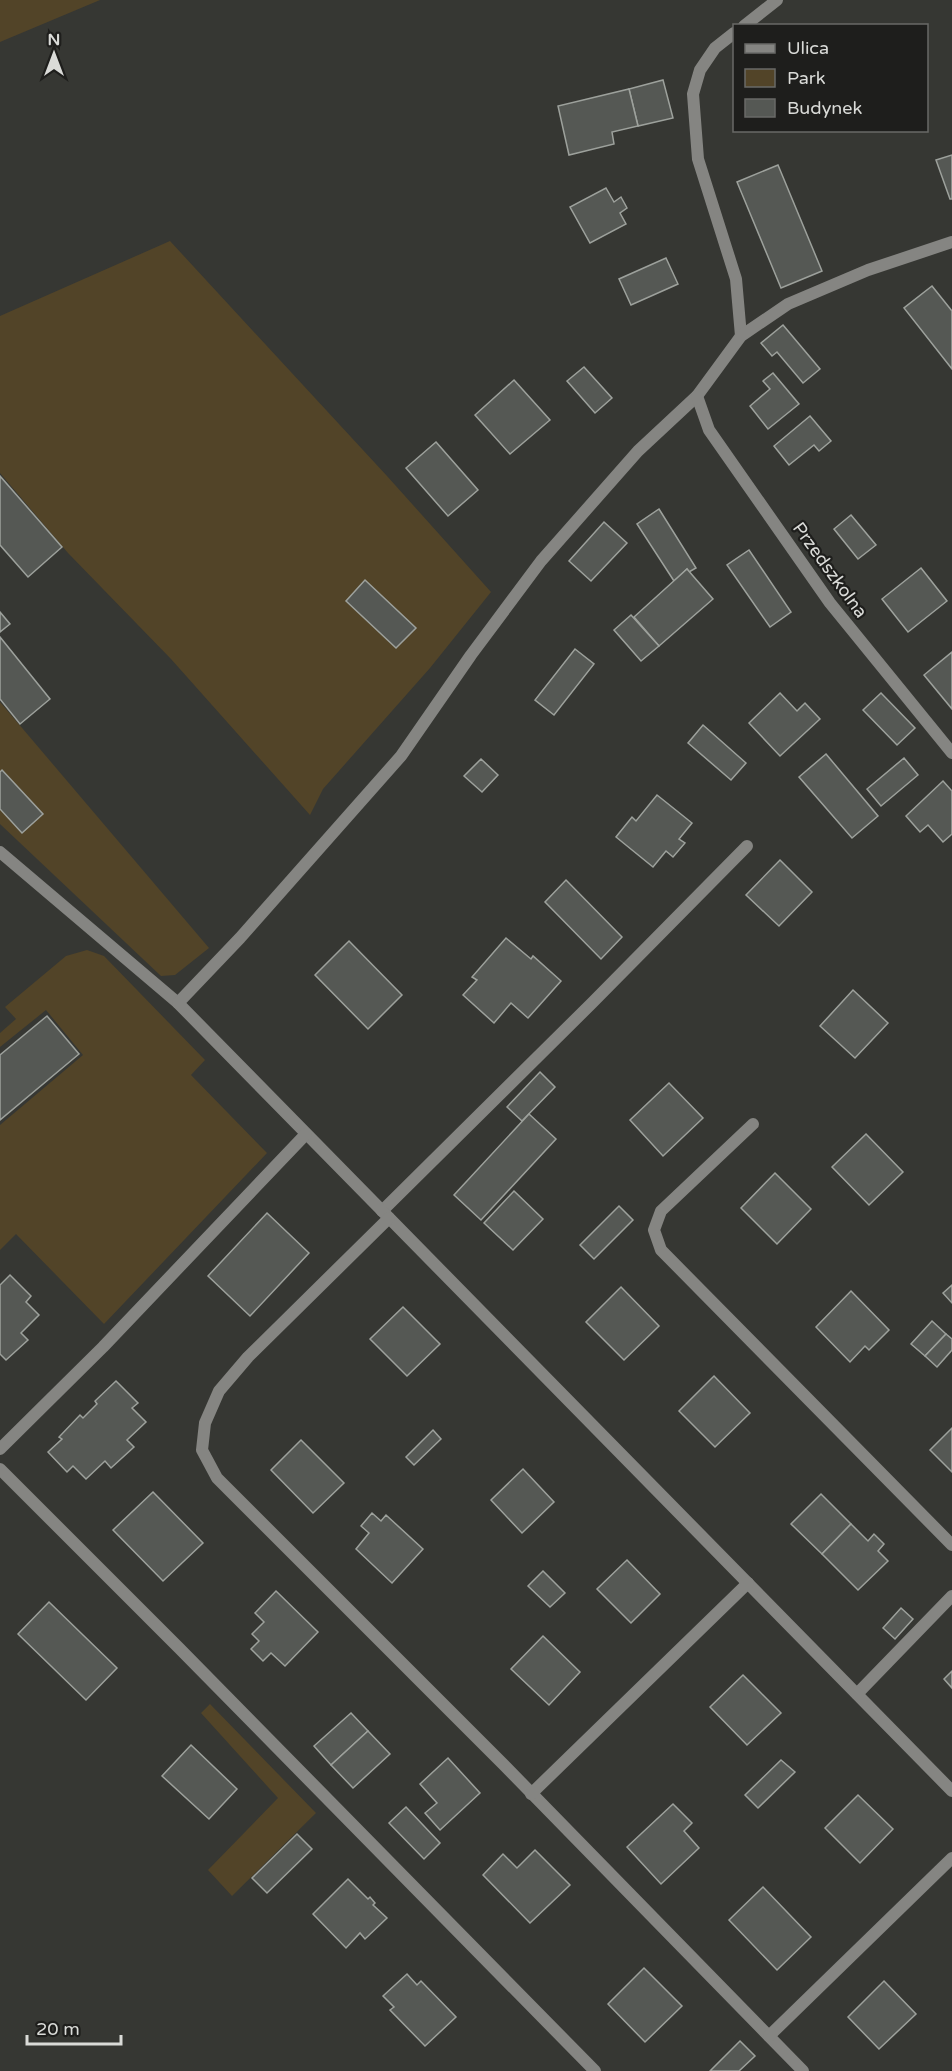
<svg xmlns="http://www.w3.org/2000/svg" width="952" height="2071" font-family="'Varela Round',sans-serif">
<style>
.green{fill:#524428}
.building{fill:#555854;stroke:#9da19c;stroke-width:1.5}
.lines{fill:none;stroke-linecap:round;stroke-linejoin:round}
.service{stroke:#858582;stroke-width:12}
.minor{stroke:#858582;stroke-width:12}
.labels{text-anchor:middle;stroke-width:4.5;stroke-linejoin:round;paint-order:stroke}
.street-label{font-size:18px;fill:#dadbd8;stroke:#1e1e1c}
</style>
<rect width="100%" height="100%" fill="#363733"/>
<!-- green -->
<g class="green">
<polygon points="0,0 100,0 0,42"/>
<polygon points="170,241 387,476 491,592 430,668 323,789 310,815 171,659 68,553 0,473 0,316"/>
<polygon points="0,702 209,948 175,975 161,976 0,824"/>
<polygon points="87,950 104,956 205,1060 191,1075 267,1153 104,1324 16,1234 0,1250 0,1125 83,1055 46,1010 0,1047 0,1033 16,1019 5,1007 66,956"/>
<polygon points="210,1704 316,1813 232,1896 208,1870 278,1798 201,1713"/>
</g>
<!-- building -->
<g class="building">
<polygon points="663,80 673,118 638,126 629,89"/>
<polygon points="629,89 638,126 612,132 614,144 569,155 558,106"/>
<polygon points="952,155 952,199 950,199 936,160"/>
<polygon points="778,165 822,271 781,288 737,182"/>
<polygon points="606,188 614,202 621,197 627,208 620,213 626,224 590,243 570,207"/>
<polygon points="666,258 678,284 631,305 619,279"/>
<polygon points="932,286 952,311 952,369 904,308"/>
<polygon points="783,325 820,369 803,383 777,352 772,356 761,343"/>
<polygon points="584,367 612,398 595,413 567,381"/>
<polygon points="773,373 799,404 768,429 750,406 770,389 763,381"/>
<polygon points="514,380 550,420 510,454 475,415"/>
<polygon points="810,416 831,441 819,451 814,445 789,465 774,446"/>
<polygon points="436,442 478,490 448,516 406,468"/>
<polygon points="0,476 62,547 28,577 0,545"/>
<polygon points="659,509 696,568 689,572 687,569 674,581 637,524"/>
<polygon points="851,515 876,545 858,559 834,529"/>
<polygon points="604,522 627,543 591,581 569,561"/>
<polygon points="749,550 791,612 770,627 727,565"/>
<polygon points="921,568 947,601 908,632 882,599"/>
<polygon points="687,569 713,599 659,646 634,617"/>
<polygon points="365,580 416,628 396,648 346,601"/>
<polygon points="0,612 10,624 0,632"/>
<polygon points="631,615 659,646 641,661 614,630"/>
<polygon points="0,637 50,699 20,724 0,699"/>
<polygon points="575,649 594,664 554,715 535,700"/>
<polygon points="952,652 952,709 924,675"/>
<polygon points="780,693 797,711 805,703 820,719 780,756 749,723"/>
<polygon points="881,693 915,728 897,745 863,710"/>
<polygon points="703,725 746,763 731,780 688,743"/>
<polygon points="826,754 878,816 852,838 799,777"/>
<polygon points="904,758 918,775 881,806 867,789"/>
<polygon points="481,759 498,775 482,792 464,776"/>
<polygon points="2,770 43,814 22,833 0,809 0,772"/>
<polygon points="943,781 952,791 952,834 943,842 928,825 920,832 906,816"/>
<polygon points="657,795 692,823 679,839 685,843 673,857 666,851 653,867 616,837 632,817 636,821"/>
<polygon points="780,860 812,892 779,926 746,895"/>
<polygon points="566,880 622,937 601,959 545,902"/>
<polygon points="506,938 531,959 533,956 561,981 528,1018 511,1003 494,1023 463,995 477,980 472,977"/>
<polygon points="349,941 402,995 368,1029 315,975"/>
<polygon points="853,990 888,1023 855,1058 820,1026"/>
<polygon points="47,1016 79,1054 0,1120 0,1055"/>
<polygon points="540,1072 555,1087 522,1121 507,1107"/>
<polygon points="669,1083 703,1118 663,1156 630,1120"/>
<polygon points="529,1114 556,1139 481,1220 454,1195"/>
<polygon points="866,1134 903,1172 869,1205 832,1167"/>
<polygon points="775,1173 811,1209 777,1244 741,1208"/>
<polygon points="514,1191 543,1219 513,1250 484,1223"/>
<polygon points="619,1206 633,1220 594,1259 580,1245"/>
<polygon points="267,1213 309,1253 250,1316 208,1276"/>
<polygon points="10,1275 31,1296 26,1302 39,1315 21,1333 28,1340 6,1360 0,1354 0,1285"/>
<polygon points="952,1285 952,1303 943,1293"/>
<polygon points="621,1287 659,1326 624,1360 586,1322"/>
<polygon points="851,1291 889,1330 869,1350 865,1346 850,1362 816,1327"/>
<polygon points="403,1307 440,1344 407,1376 370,1339"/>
<polygon points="932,1321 946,1334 925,1356 911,1344"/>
<polygon points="946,1334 952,1339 952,1350 937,1367 925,1356"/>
<polygon points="714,1376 750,1413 715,1447 679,1411"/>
<polygon points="116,1381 138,1403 132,1408 146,1422 127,1440 134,1447 111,1468 105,1461 86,1479 73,1466 67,1472 48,1452 62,1439 59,1437 80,1415 83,1418 97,1404 95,1401"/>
<polygon points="952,1428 952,1472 930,1450"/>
<polygon points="433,1430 441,1439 414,1465 406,1457"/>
<polygon points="301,1440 344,1483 313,1513 271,1470"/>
<polygon points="523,1469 554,1502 522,1533 491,1500"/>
<polygon points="153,1492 203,1543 163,1581 113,1530"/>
<polygon points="821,1494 851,1524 822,1554 791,1524"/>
<polygon points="372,1513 381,1521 386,1515 423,1549 392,1583 356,1549 369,1533 361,1526"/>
<polygon points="851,1524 868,1541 874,1534 884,1544 878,1551 888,1561 858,1590 822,1554"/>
<polygon points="627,1560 660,1594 631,1623 597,1589"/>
<polygon points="543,1571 565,1593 550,1607 528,1586"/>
<polygon points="276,1591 318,1632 285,1666 271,1653 263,1661 251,1649 259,1641 252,1634 264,1622 255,1613"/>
<polygon points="49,1602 117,1668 86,1700 18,1634"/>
<polygon points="901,1608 913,1619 895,1639 883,1628"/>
<polygon points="543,1636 580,1672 549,1705 511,1669"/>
<polygon points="952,1671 952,1688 944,1679"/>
<polygon points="743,1675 781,1713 747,1745 710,1707"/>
<polygon points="351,1713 368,1731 331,1765 314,1746"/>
<polygon points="368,1731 390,1754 353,1788 331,1765"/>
<polygon points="191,1745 237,1789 209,1819 162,1776"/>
<polygon points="448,1758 480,1793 440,1830 425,1813 437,1803 420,1784"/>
<polygon points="781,1760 795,1772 758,1808 745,1795"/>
<polygon points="858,1795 893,1829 860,1863 825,1828"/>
<polygon points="673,1804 692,1823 684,1831 699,1848 661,1884 627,1847"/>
<polygon points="406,1807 440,1843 424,1859 389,1823"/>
<polygon points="297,1834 312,1849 267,1893 252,1878"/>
<polygon points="535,1850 570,1885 530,1923 483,1875 503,1854 517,1868"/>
<polygon points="348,1879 368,1899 370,1897 375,1903 373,1905 387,1918 365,1939 360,1933 346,1948 313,1914"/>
<polygon points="763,1887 811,1937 777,1970 729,1920"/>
<polygon points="644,1968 682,2006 645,2042 608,2004"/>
<polygon points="407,1974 417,1985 421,1981 456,2017 425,2046 390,2010 394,2007 383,1996"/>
<polygon points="884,1981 916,2014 879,2049 848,2017"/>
<polygon points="740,2041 755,2056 739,2071 710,2071"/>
</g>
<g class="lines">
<!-- service -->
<g class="service">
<polyline points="0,852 178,1003"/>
<polyline points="753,1124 661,1211 654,1230 661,1250 952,1545"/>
<polyline points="382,1211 592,1003 747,846"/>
<polyline points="857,1694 952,1596"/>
</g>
<!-- minor -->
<g class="minor">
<polyline points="744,26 777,0"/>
<polyline points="734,33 715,48 700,70 693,94 698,159 736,279 741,336"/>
<polyline points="952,242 868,270 788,304 741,336 697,396 638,451 541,561 471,655 401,756 240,938 178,1003 952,1791"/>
<polyline points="697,396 709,430 830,603 952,753"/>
<polyline points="389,1218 248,1357 219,1391 205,1423 202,1450 217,1478 503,1764 803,2071"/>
<polyline points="0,1449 103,1347 306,1134"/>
<polyline points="0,1469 179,1648 595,2071"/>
<polyline points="531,1794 748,1583"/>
<polyline points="769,2036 952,1858"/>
</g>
</g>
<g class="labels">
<!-- street labels -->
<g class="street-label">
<text transform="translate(830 570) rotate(54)" y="6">Przedszkolna</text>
</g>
</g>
<!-- legend -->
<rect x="733" y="24" width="195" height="108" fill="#1e1e1c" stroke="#696a67" stroke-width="1.5"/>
<rect x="745" y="44" width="30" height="9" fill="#858582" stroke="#696a67" stroke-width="1.5"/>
<text x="787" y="54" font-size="18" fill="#dadbd8">Ulica</text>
<rect x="745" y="69" width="30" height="18" fill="#524428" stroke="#696a67" stroke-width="1.5"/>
<text x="787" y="84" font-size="18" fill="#dadbd8">Park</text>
<rect x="745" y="99" width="30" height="18" fill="#555854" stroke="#696a67" stroke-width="1.5"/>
<text x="787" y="114" font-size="18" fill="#dadbd8">Budynek</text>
<!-- north arrow -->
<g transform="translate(54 54)" stroke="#1e1e1c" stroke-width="4.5" paint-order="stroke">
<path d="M0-4.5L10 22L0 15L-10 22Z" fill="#dadbd8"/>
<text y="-9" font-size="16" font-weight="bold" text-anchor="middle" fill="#dadbd8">N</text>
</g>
<!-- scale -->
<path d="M27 2035v9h94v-9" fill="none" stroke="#dadbd8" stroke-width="3"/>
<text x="36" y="2035" font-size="18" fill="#dadbd8" stroke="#1e1e1c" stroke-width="4.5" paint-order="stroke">20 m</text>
</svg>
